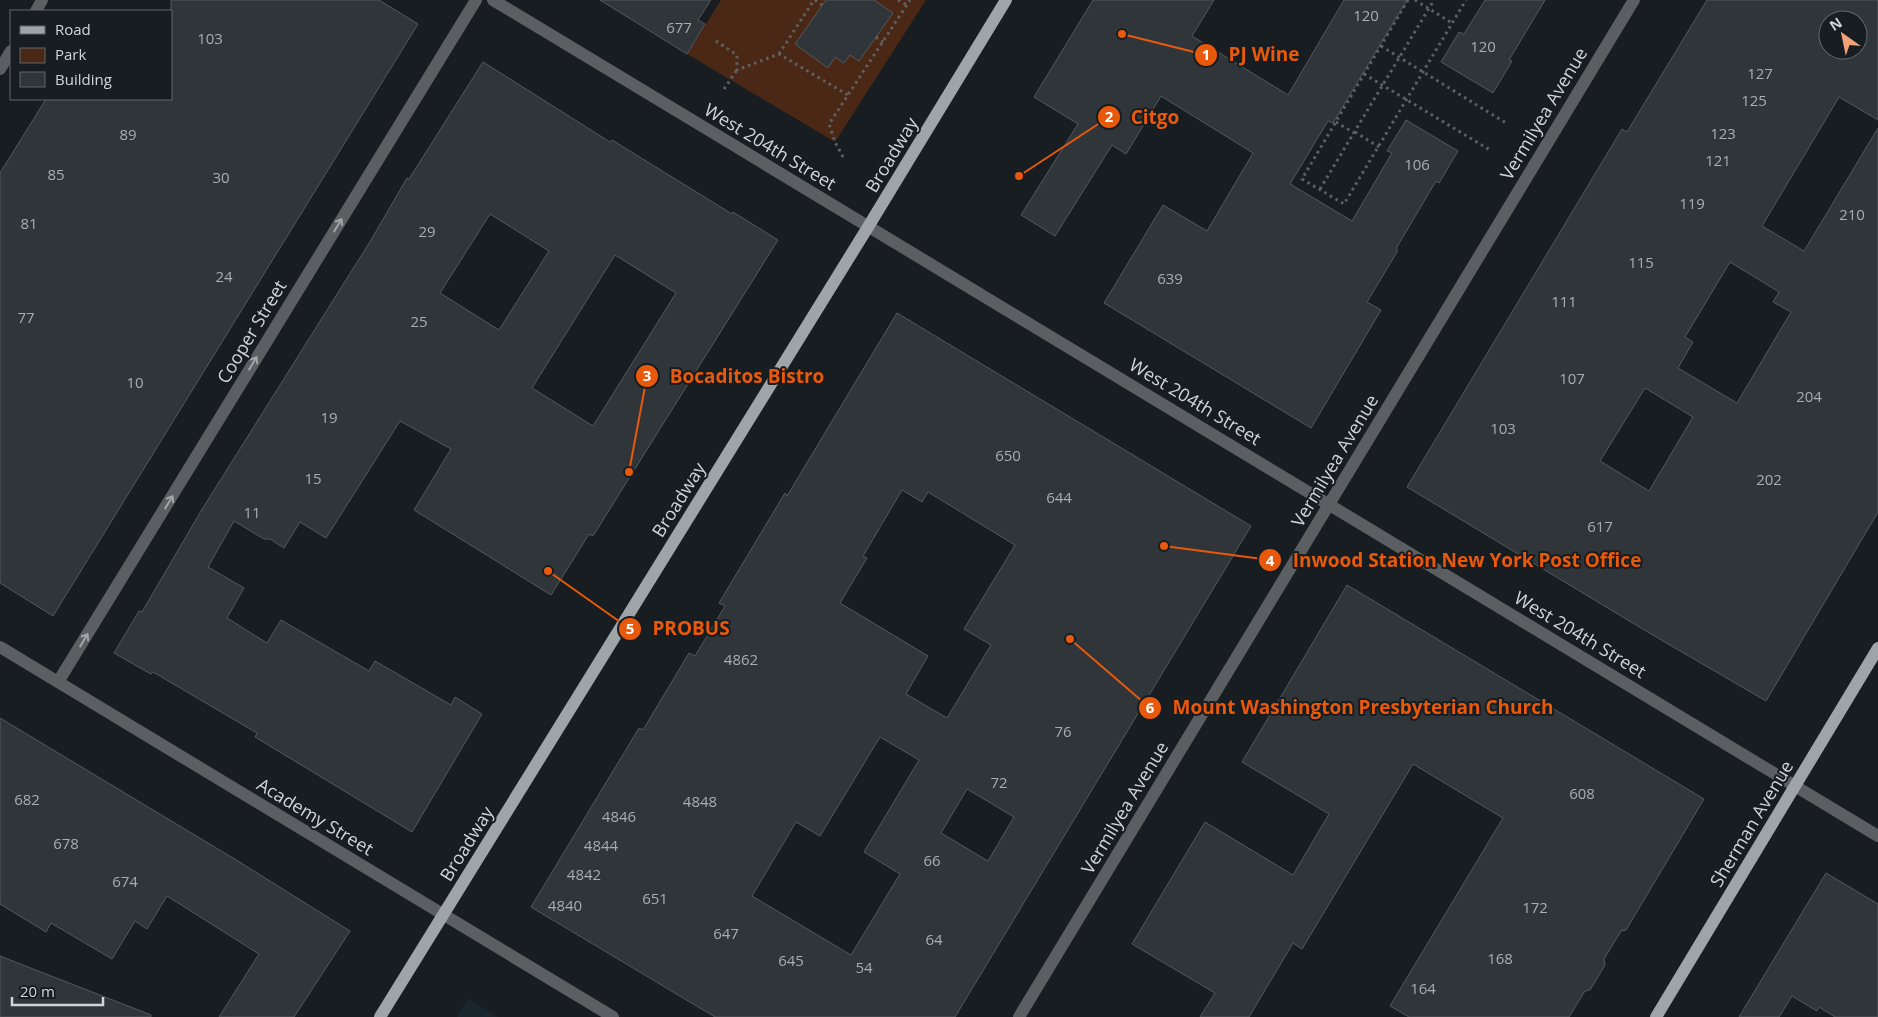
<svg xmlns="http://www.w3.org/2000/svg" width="1878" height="1017" font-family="'Open Sans',sans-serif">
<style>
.built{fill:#1a262d}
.green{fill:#4b2815}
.building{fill:#2f3539;stroke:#53595d;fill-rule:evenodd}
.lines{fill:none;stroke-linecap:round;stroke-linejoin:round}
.path{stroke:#5d6265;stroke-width:3;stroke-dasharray:2.5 4;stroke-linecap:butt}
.minor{stroke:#5c5f61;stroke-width:12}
.major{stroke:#9ea4a8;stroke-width:12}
.oneway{stroke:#a2a6a8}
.labels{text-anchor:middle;stroke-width:4;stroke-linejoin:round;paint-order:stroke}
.number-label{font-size:15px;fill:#a8adb0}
.street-label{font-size:18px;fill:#d1d5d7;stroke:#171d20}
.leader{fill:none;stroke:#e8590c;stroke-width:2}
.callout-dot{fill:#e8590c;stroke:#171d20;stroke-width:2}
.mark-label{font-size:15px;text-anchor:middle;font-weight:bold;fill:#fff}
.callout-label{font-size:19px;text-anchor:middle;font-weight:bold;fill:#e8590c;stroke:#171d20;stroke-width:4;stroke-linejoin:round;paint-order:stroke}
</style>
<rect width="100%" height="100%" fill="#171d20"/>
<!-- built -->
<polygon class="built" points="468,998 498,1017 457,1017"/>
<!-- green -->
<polygon class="green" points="721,0 926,0 835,142 687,54"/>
<!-- building -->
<g class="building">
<polygon points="171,0 379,0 418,24 53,616 0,583 0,173 46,99 171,99"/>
<polygon points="600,0 711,0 698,20 705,24 687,54"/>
<polygon points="826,0 874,0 893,13 859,61 850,55 844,63 835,57 828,68 795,44"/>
<polygon points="1093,0 1214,0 1192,36 1288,95 1344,0 1407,0 1333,123 1328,121 1290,184 1352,221 1392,153 1387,151 1406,120 1458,151 1439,183 1436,181 1397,247 1397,252 1367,302 1381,310 1311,428 1104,303 1163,205 1207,231 1253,153 1161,96 1126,154 1112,145 1055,236 1021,215 1078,124 1034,97"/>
<polygon points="1485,0 1545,0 1509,60 1512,61 1493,93 1441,62 1459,32 1464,34"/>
<path d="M 1707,0 L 1878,0 L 1878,120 L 1839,97 L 1762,226 L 1804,251 L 1878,128 L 1878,512 L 1766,701 L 1646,631 L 1407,487 L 1622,129 L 1627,132 ZM 1828,20 L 1858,20 L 1858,50 L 1828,50 ZM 1730,262 L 1779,292 L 1773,302 L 1791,312 L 1737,403 L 1678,368 L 1693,342 L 1685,337 ZM 1645,388 L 1693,417 L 1649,491 L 1600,461 Z"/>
<path d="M 483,62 L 610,142 L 612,140 L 732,214 L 733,212 L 778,240 L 593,536 L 589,534 L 551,595 L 414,510 L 451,449 L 400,421 L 326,538 L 300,522 L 284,548 L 270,539 L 264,539 L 234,521 L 208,567 L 244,588 L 227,618 L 267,643 L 281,620 L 369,671 L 375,661 L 451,705 L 455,697 L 482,714 L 412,832 L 255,737 L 257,733 L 153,672 L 151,674 L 114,653 L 139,611 L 142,612 L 201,511 L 371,240 L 407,178 L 409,179 ZM 490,214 L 549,251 L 499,330 L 440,293 ZM 615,255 L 676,293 L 593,426 L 532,388 Z"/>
<path d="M 897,313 L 1251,526 L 955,1017 L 715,1017 L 531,907 L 639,728 L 643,730 L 689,653 L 695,656 L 725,606 L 719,603 L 785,493 L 787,496 ZM 902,490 L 922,502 L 928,492 L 1015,545 L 964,629 L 991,645 L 947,718 L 906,694 L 928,656 L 840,603 L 867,558 L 863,556 ZM 880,737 L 919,760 L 864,852 L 900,874 L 851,955 L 752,896 L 796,822 L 820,836 ZM 967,789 L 1014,817 L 988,861 L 941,833 Z"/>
<polygon points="1347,585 1704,799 1626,930 1621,931 1604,959 1605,965 1590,990 1585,991 1569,1017 1409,1017 1390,1006 1503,818 1413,764 1302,949 1293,943 1249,1017 1200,1017 1215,993 1132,944 1205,822 1293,875 1329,814 1242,762"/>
<polygon points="0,718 233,858 350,931 294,1017 219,1017 259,954 167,896 147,929 135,921 112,959 51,923 46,932 0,904"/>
<polygon points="1826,873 1878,904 1878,1017 1835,1017 1819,1007 1817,1011 1792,996 1779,1017 1739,1017"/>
<polygon points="0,956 151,1015 151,1017 0,1017"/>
</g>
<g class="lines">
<!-- path -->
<g class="path">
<polyline points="815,0 822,5"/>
<polyline points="898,0 907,5"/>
<polyline points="1408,0 1302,179 1344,204 1466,0"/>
<polyline points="1415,0 1452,23"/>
<polyline points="876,37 883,42"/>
<polyline points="716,41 737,55 737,70 779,54 848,95"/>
<polyline points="1381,46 1506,123"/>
<polyline points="779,54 814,0"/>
<polyline points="1364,74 1490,150"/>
<polyline points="724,89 737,70"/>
<polyline points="1336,122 1354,133"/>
<polyline points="1355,132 1379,147"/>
<polyline points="843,157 835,142 829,124 910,0"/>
<polyline points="1320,189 1434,0"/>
</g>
<!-- minor -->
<g class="minor">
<polyline points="493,0 1878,836"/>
<polyline points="36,11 42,0"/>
<polyline points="0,69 11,51"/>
<polyline points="0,647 613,1017"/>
<polyline points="58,682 476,0"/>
<polyline points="1019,1017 1634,0"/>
</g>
<!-- major -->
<g class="major">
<polyline points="380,1017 868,227 1006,0"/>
<polyline points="1656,1017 1878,648"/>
</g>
</g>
<!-- one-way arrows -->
<defs><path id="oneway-shaft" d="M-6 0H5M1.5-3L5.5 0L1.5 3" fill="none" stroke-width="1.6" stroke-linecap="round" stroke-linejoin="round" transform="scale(1.25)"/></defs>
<g class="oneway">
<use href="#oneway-shaft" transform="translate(338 225) rotate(-59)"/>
<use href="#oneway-shaft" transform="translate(253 363) rotate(-59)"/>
<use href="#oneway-shaft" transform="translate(169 502) rotate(-59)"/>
<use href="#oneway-shaft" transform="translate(84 640) rotate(-59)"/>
</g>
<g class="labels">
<!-- number labels -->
<g class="number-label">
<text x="1366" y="21">120</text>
<text x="679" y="33">677</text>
<text x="210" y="44">103</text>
<text x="1483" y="52">120</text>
<text x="1760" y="79">127</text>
<text x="1754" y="106">125</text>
<text x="1723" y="139">123</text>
<text x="128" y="140">89</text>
<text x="1718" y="166">121</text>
<text x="1417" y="170">106</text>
<text x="56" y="180">85</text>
<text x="221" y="183">30</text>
<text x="1692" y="209">119</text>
<text x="1852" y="220">210</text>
<text x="29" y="229">81</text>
<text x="427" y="237">29</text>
<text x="1641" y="268">115</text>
<text x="224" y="282">24</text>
<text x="1170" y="284">639</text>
<text x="1564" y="307">111</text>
<text x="26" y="323">77</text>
<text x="419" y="327">25</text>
<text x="1572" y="384">107</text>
<text x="135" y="388">10</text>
<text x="1809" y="402">204</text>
<text x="329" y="423">19</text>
<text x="1503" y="434">103</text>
<text x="1008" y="461">650</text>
<text x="313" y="484">15</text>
<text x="1769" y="485">202</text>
<text x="1059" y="503">644</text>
<text x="252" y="518">11</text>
<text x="1600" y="532">617</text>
<text x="741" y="665">4862</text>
<text x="1063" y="737">76</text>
<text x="999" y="788">72</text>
<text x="1582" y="799">608</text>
<text x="27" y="805">682</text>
<text x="700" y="807">4848</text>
<text x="619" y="822">4846</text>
<text x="66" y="849">678</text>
<text x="601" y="851">4844</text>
<text x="932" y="866">66</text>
<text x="584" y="880">4842</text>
<text x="125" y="887">674</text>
<text x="655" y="904">651</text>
<text x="565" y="911">4840</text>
<text x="1535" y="913">172</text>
<text x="726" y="939">647</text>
<text x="934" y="945">64</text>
<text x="1500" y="964">168</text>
<text x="791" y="966">645</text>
<text x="864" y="973">54</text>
<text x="1423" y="994">164</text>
</g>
<!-- street labels -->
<g class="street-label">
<text transform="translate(1544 114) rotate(-59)" y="6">Vermilyea Avenue</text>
<text transform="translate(770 147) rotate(31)" y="6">West 204th Street</text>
<text transform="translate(892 155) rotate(-59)" y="6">Broadway</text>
<text transform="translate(252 332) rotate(-59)" y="6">Cooper Street</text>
<text transform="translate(1195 402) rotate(31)" y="6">West 204th Street</text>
<text transform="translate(1335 461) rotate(-59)" y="6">Vermilyea Avenue</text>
<text transform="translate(679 500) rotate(-58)" y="6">Broadway</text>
<text transform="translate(1580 635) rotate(31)" y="6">West 204th Street</text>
<text transform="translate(1125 808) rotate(-59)" y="6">Vermilyea Avenue</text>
<text transform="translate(315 817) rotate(31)" y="6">Academy Street</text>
<text transform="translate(1752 824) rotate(-59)" y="6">Sherman Avenue</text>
<text transform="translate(467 844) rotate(-58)" y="6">Broadway</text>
</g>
</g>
<!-- callouts -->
<path class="leader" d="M1122 34L1206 55M1019 176L1109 117M629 472L647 376M1164 546L1270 560M548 571L630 629M1070 639L1150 708"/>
<g class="callout-dot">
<circle cx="1122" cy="34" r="5"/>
<circle cx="1019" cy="176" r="5"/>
<circle cx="629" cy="472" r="5"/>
<circle cx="1164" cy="546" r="5"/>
<circle cx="548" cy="571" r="5"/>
<circle cx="1070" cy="639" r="5"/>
<circle cx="1206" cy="55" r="12"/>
<circle cx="1109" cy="117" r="12"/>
<circle cx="647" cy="376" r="12"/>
<circle cx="1270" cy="560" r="12"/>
<circle cx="630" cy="629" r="12"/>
<circle cx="1150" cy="708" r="12"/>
</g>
<g class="mark-label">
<text x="1206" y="60">1</text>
<text x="1109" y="122">2</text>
<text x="647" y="381">3</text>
<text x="1270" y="566">4</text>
<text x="630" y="634">5</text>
<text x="1150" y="713">6</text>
</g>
<g class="callout-label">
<text x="1264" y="61">PJ Wine</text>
<text x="1155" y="124">Citgo</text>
<text x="747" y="383">Bocaditos Bistro</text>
<text x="1467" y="567">Inwood Station New York Post Office</text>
<text x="691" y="635">PROBUS</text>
<text x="1363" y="714">Mount Washington Presbyterian Church</text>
</g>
<!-- legend -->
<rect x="10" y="10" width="162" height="90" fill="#171d20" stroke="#616769"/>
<rect x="20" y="26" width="25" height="8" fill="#9ea4a8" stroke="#616769"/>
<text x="55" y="35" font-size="15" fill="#d1d5d7">Road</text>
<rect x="20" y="48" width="25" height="15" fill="#4b2815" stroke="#616769"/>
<text x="55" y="60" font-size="15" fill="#d1d5d7">Park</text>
<rect x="20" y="72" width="25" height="15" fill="#2f3539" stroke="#616769"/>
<text x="55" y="85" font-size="15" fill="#d1d5d7">Building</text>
<!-- north arrow -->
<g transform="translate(1843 35) rotate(327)"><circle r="24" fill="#171d20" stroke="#616769"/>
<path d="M0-4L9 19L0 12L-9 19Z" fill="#f0a279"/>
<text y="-8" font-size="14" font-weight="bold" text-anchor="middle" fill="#d1d5d7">N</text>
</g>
<!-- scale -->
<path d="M12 997v8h91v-8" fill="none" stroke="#d1d5d7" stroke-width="2.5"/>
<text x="20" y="997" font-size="15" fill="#d1d5d7" stroke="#171d20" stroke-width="4" paint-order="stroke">20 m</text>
</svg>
